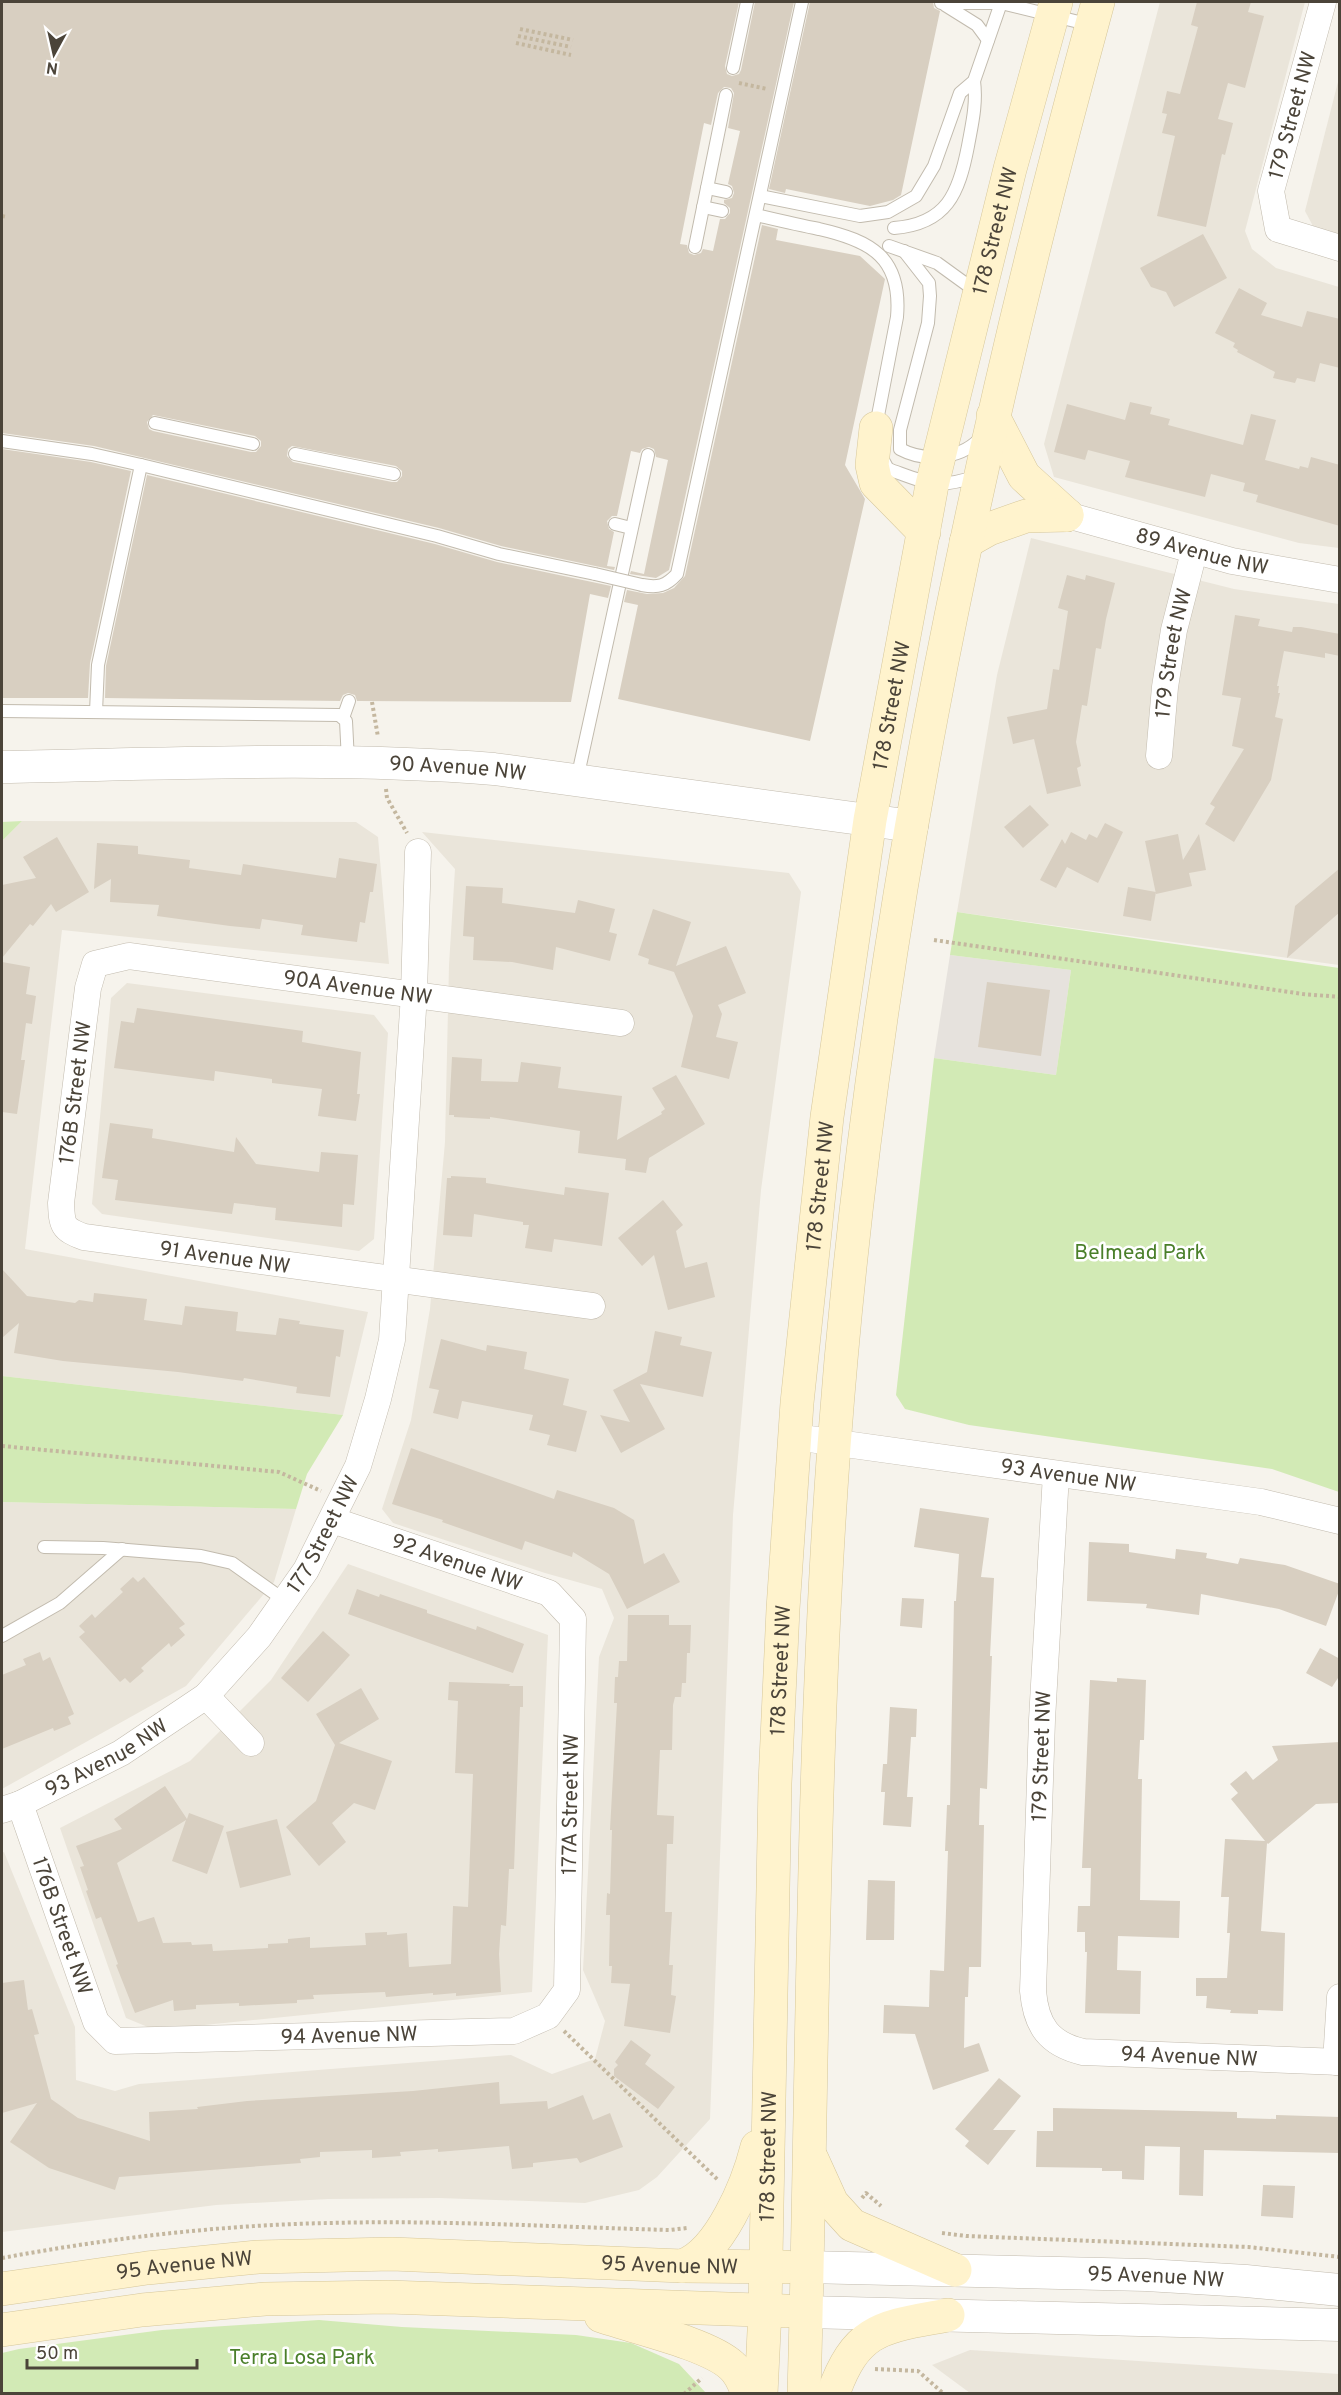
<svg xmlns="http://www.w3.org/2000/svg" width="1341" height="2395" font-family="Overpass,sans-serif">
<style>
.residential{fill:#eae5da}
.industrial{fill:#e6e2dd}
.green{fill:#d2eab5}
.building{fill:#d8cfc1;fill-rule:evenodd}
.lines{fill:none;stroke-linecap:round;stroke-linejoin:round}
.service-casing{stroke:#c2bbae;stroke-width:14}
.minor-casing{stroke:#c2bbae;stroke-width:27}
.tertiary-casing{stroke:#c2bbae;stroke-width:33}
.secondary-casing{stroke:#d6c79b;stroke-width:34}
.path{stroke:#c4b79f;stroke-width:4;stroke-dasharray:3 3;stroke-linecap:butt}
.service{stroke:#fff;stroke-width:12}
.minor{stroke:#fff;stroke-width:26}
.tertiary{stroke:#fff;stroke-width:32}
.secondary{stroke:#fff3cd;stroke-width:33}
.service-bridge-casing{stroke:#c2bbae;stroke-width:14;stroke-linecap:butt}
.service-bridge{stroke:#fff;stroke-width:12}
.labels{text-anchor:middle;stroke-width:5;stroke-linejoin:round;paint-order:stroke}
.street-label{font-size:21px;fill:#4b4439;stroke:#fff}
.park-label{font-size:21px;fill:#4a7f2a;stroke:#fff}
</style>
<rect width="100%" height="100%" fill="#f6f3ec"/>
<!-- residential -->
<g class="residential">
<polygon points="1160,2 1305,2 1245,231 1252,249 1276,268 1339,287 1339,548 1299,543 1054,477 1044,444"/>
<polygon points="1339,78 1339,235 1314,228 1305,211"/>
<polygon points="1031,538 1234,589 1339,604 1339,965 957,912 997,675"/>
<polygon points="22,821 356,822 378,837 389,964 62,930 25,1249 368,1312 343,1415 2,1376 2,841"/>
<polygon points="422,832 789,873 801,892 761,1190 733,1515 710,2119 657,2177 639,2190 585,2203 439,2198 328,2199 216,2205 2,2232 2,1853 4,1852 75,2027 76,2080 115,2091 139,2084 511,2055 552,2074 595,2059 605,2021 583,1970 599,1657 614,1618 602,1589 545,1573 393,1523 382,1509 411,1420 430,1309 445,1142 449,965 455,869"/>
<polygon points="127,983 374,1015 388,1033 374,1239 359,1251 102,1214 92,1204 111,998"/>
<polygon points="2,1502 296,1509 274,1582 186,1686 2,1789"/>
<polygon points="348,1564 548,1635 532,1992 155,2030 126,2018 60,1828 190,1761 271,1680"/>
<polygon points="970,2350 1339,2374 1339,2393 970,2393 932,2365"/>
</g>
<!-- industrial -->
<polygon class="industrial" points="950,955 1071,970 1056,1075 934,1058"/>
<!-- green -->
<g class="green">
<polygon points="22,821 2,841 2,822"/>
<polygon points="957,912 1339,968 1339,1492 1272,1469 969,1425 905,1409 896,1395 934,1058 1056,1075 1071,970 950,955"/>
<polygon points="2,1376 343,1415 307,1474 296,1509 2,1502"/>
<polygon points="319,2320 402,2327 576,2335 631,2343 679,2364 706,2393 2,2393 2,2353 19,2349 162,2330"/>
</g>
<!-- building -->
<g class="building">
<path d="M 2,2 L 739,2 L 725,66 L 727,74 L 732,76 L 739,74 L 741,70 L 755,2 L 794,2 L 669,570 L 656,578 L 630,574 L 631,571 L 644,574 L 668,460 L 656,457 L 654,449 L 649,447 L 642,449 L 640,453 L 631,451 L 617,516 L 612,516 L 607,521 L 609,529 L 614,532 L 607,566 L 615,567 L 614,570 L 501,546 L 439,528 L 94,446 L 2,433 ZM 724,87 L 731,88 L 734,93 L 728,128 L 740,131 L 728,184 L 732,186 L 734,193 L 732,198 L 724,200 L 724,203 L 730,208 L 730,213 L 725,219 L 720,219 L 713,251 L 703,249 L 701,253 L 694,255 L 689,253 L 687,245 L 680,244 L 704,123 L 711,125 L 718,93 ZM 153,415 L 255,436 L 261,441 L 261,446 L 256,452 L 251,452 L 153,431 L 149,429 L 147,422 ZM 292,446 L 396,466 L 402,471 L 402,476 L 397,482 L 392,482 L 293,462 L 287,456 L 288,449 Z"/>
<polygon points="810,2 933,2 934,8 940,11 901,195 893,200 870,206 786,189 785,193 769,189"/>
<polygon points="1197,2 1251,2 1248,12 1264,16 1245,88 1228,83 1218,119 1233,123 1225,155 1222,154 1206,227 1157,216 1175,136 1162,133 1167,114 1162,113 1167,91 1180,94 1198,27 1191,25"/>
<polygon points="762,225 778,229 776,240 860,256 885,279 845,465 865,499 810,741 618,699 638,605 624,602 627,590 647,594 663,593 674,588 685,576"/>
<polygon points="1203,234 1227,278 1174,307 1166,292 1151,287 1140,268"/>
<polygon points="1239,288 1267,303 1261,315 1302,327 1307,311 1340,319 1340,368 1320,363 1315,382 1297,378 1295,383 1273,378 1275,372 1237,352 1238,350 1233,347 1235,343 1215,333"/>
<polygon points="1130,402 1152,407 1150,414 1170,419 1168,425 1243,445 1251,414 1276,420 1265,460 1299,469 1300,466 1308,468 1311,457 1340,465 1340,526 1256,502 1258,495 1243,491 1245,483 1211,474 1205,497 1125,477 1130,461 1088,450 1085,460 1054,452 1067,404 1125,420"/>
<polygon points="2,449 91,462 131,471 90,663 88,698 2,698"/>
<polygon points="147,475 435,544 497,562 611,586 608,598 590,594 571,702 357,701 355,695 348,693 343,695 340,701 105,698 106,666"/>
<polygon points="1067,575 1085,580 1086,575 1115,583 1106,619 1101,649 1096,648 1087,706 1082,705 1076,742 1081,766 1077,768 1081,786 1047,794 1034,739 1013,744 1007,717 1047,709 1053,669 1059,670 1068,611 1058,608"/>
<polygon points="1235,615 1260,619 1258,626 1292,632 1293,627 1301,627 1340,634 1340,656 1325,653 1325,658 1284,651 1277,686 1279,686 1278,693 1280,693 1275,717 1283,719 1271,780 1234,842 1205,824 1215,807 1210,804 1244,749 1232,746 1241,698 1222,695"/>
<polygon points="1030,805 1049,825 1023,848 1004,827"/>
<polygon points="1105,823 1123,832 1098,883 1067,867 1056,888 1040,880 1062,839 1065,844 1071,832 1086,840 1089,834 1097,838"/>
<polygon points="1178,834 1183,860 1199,834 1206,870 1189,873 1192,886 1156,894 1145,841"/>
<polygon points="57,837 89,892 56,912 51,904 33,926 30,924 2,958 2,885 36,878 23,857"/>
<polygon points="97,843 138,846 138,854 190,860 189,868 241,875 243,864 336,878 339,858 377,864 373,892 370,892 365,923 360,922 357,942 301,935 303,925 262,919 260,929 230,926 157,916 159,905 110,902 111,879 94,889"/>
<polygon points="1340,868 1340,912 1287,958 1295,906"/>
<polygon points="466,886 503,888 502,903 575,913 578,900 615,909 609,932 617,934 610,961 556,947 553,970 512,962 473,960 474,937 463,936"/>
<polygon points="1128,887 1156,892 1151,921 1123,916"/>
<polygon points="653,909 691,922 676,966 726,946 746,993 718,1005 722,1014 716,1037 738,1042 729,1079 681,1067 693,1016 674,972 648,964 649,959 638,955"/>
<polygon points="2,962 30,967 26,994 36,996 32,1024 26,1023 21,1060 25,1060 17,1114 2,1112"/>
<polygon points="987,982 1050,990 1041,1056 978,1047"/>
<polygon points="137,1008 303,1031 302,1042 361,1052 357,1094 360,1094 356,1121 318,1116 322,1089 272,1083 272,1079 215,1071 214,1081 114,1068 121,1021 134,1023"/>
<polygon points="452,1057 482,1059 481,1081 518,1082 521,1062 561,1067 558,1088 622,1096 617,1140 662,1114 661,1112 665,1109 652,1088 676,1075 705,1124 649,1158 646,1173 625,1170 626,1159 578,1153 580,1131 490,1117 490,1119 454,1117 454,1115 449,1115"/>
<polygon points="110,1123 153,1129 152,1138 234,1152 236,1137 256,1164 319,1172 321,1152 358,1155 354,1205 343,1204 342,1227 275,1220 276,1208 234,1203 232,1214 115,1200 118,1180 102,1178"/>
<polygon points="451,1176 486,1178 486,1183 564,1195 565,1187 609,1193 602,1246 554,1239 552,1252 525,1248 529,1225 523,1225 523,1222 474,1214 472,1237 443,1235 447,1178 451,1178"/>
<polygon points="663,1200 683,1225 676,1231 685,1268 707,1262 715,1297 668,1310 654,1255 642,1266 618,1238"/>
<polygon points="2,1269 27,1296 75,1303 79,1300 93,1302 94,1293 147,1299 144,1320 182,1325 185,1306 238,1312 236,1331 276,1335 279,1318 300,1321 299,1324 344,1330 340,1357 336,1356 330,1397 296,1393 297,1387 244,1378 243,1381 178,1372 63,1361 14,1353 19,1323 2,1338"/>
<polygon points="655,1331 682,1337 680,1345 712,1352 703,1397 640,1384 665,1429 621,1453 600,1415 630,1422 613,1390 647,1372"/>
<polygon points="441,1339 486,1351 487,1345 527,1352 524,1369 569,1379 563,1405 587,1411 576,1452 547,1445 550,1435 529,1430 533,1415 462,1401 458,1419 433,1413 439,1390 429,1388"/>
<polygon points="411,1448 554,1499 557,1490 614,1508 634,1520 644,1564 664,1553 680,1582 627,1609 609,1574 573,1552 572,1557 525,1541 522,1550 442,1522 443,1520 392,1504"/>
<polygon points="920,1508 989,1518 981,1577 994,1578 990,1656 992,1656 987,1789 980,1788 979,1825 984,1825 981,1967 969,1967 968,1997 965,1997 964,2048 979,2043 989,2071 933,2090 915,2034 883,2033 884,2005 929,2007 930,1970 944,1971 948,1851 945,1851 947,1805 950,1805 954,1601 956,1601 959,1554 914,1547"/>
<polygon points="1089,1542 1129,1544 1129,1552 1175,1559 1176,1549 1207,1553 1206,1558 1238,1564 1240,1558 1285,1565 1340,1584 1340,1588 1326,1626 1279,1609 1201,1594 1199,1615 1146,1608 1147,1604 1087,1601"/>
<polygon points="133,1577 138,1582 144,1577 185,1624 179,1628 185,1635 171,1647 169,1643 141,1668 144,1671 130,1683 125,1678 120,1682 79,1637 85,1632 79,1626 92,1614 95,1618 123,1592 120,1589"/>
<polygon points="357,1589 379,1597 380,1594 427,1610 427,1613 476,1630 477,1626 524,1644 513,1673 348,1614"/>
<polygon points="902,1598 924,1599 922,1628 900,1626"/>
<polygon points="628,1615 669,1615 669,1625 691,1625 690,1653 687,1653 686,1683 682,1683 681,1697 675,1697 673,1705 672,1750 660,1750 657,1815 674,1816 673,1844 667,1844 665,1912 672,1912 669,1965 673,1965 671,1995 676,1996 670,2033 624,2026 630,1984 611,1983 612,1966 609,1966 610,1915 606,1915 607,1893 610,1894 612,1830 610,1830 617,1703 614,1703 615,1677 618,1677 619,1661 627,1661"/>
<polygon points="323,1631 350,1655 308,1702 281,1678"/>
<polygon points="1320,1648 1340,1659 1340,1675 1332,1687 1306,1673"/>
<polygon points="40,1652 43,1661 50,1657 74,1714 68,1717 71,1724 54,1731 53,1728 2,1749 2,1675 26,1665 23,1659"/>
<polygon points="1117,1678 1146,1680 1144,1740 1140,1740 1138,1779 1142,1779 1140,1900 1180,1901 1179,1938 1118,1936 1117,1970 1141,1971 1140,2014 1085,2013 1087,1952 1085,1952 1085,1932 1077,1932 1078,1906 1090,1906 1091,1868 1082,1868 1090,1680 1117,1682"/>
<polygon points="449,1682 510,1684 509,1686 523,1686 523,1707 520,1707 514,1869 509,1869 506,1926 501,1925 499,1954 501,1992 456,1996 456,1993 433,1995 433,1993 386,1997 385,1992 313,1995 314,1999 297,2000 297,2003 239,2006 239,2003 196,2005 196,2009 174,2011 173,2000 135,2013 116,1965 118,1964 101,1917 96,1919 86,1891 88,1890 80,1867 84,1866 76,1846 122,1829 114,1819 165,1786 187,1819 189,1813 224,1826 207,1874 172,1861 186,1820 117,1863 138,1922 154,1917 163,1943 191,1942 192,1945 212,1944 213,1951 268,1948 268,1944 288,1943 288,1939 310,1937 310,1948 366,1945 365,1933 387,1932 387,1935 407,1933 409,1967 451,1964 453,1906 468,1907 473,1774 455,1773 458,1701 448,1700"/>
<polygon points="361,1688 379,1719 339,1743 392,1761 375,1810 354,1803 332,1823 346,1842 319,1866 286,1827 316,1801 335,1745 316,1714"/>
<polygon points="890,1707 917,1709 916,1737 911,1737 907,1797 913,1797 911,1827 883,1825 885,1792 881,1792 883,1764 887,1764"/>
<polygon points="1340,1742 1340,1803 1316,1804 1268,1844 1267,1843 1261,1931 1285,1933 1283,2011 1258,2010 1258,2014 1230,2013 1231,2010 1206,2008 1207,1996 1196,1996 1196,1978 1227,1978 1230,1933 1227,1933 1229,1897 1221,1897 1225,1839 1265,1841 1231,1799 1238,1793 1230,1784 1246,1771 1253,1780 1278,1760 1272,1746"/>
<polygon points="277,1819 291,1875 240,1888 226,1832"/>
<polygon points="868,1880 895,1881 894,1940 866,1940"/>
<polygon points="24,1980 28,2010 32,2009 39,2034 34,2035 51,2099 78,2118 150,2141 149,2112 198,2109 197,2107 247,2101 413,2091 499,2082 500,2104 547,2101 548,2109 583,2095 593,2120 610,2113 623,2147 580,2163 577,2158 533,2163 533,2167 512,2169 509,2146 438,2152 438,2149 400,2152 401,2156 372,2158 372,2150 320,2152 320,2157 300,2159 301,2163 119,2177 115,2190 49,2168 10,2142 37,2103 2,2113 2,1983"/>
<polygon points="631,2040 651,2055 645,2064 675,2087 658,2109 614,2076 614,2069 618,2065 615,2062"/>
<polygon points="999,2078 1021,2096 993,2130 1016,2130 988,2165 965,2146 969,2141 955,2129"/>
<polygon points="1053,2108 1237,2112 1237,2118 1276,2119 1276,2115 1340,2117 1340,2153 1204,2150 1203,2196 1179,2195 1180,2147 1145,2146 1144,2180 1122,2179 1122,2171 1102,2171 1102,2168 1036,2167 1037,2131 1053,2131"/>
<polygon points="1263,2185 1295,2186 1293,2218 1261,2216"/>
</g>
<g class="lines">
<!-- service casing -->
<g class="service-casing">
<g id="service">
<polyline points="941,3 1001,3 1091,25"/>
<polyline points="945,5 977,25 988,40"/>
<polyline points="733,68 747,2"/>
<polyline points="707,188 726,192"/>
<polyline points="760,196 860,216 888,212 916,196 934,166 960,93 974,81 1001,3"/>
<polyline points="703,207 722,211"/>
<path d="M 756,215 C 777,220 798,225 819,229 C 872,241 902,258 897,317 L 876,426"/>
<path d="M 894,228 C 947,224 959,193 968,146 C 972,124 977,104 974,81"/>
<polyline points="889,246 937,263 977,292"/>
<polyline points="695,247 726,95"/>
<path d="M 904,251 L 929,283 L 930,296 L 928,323 L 900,430 L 900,449 C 926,463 964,459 983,435"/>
<polyline points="155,423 253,444"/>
<polyline points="2,441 92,454 141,465 98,665 96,712"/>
<polyline points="295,454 394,474"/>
<path d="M 882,458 L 888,469 C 927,483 936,490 977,476"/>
<polyline points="141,465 437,536 499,554 595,574"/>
<polyline points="615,524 631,528"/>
<path d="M 642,585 C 658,588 666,586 677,574 L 802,2"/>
<polyline points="2,711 339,715 346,721 348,761"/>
<polyline points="343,718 349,701"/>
<polyline points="577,779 648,455"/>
<polyline points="44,1547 103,1548 201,1556 232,1563 284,1600"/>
<polyline points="2,1636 60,1603 122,1549"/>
</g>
</g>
<!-- minor casing -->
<g class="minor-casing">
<g id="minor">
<polyline points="1323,2 1271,191 1278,229 1340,248"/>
<path id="s1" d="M 1067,515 L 1232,561 L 1340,580"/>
<path id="s2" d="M 1159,756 L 1165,687 L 1174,630 L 1194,552"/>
<path id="s3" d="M 592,1306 L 84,1237 C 62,1229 62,1225 61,1203 L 88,988 L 95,964 L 129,956 L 621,1023"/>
<path id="s4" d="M 795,1437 L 1261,1502 L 1340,1521"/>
<path id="s5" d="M 1056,1474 L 1042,1720 L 1033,1991 C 1036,2026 1049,2044 1083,2052 L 1340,2062"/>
<polyline points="206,1696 251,1743"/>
<path id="s6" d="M 20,1804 L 96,2022 L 115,2041 L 514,2031 L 548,2016 L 567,1990 L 573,1619 L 549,1593 L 332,1520"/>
<path id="s7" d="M 2,1810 L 20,1804 L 121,1753 L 206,1696 L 259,1637 L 306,1570 L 358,1466 L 378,1399 L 392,1340 L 414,994 L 418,852"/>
<polyline points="1336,2062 1340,1997"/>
</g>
</g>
<!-- tertiary casing -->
<g class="tertiary-casing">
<g id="tertiary">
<path id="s8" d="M 2,767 C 166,764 331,756 494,769 L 912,826"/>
<path id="s9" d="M 806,2267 L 1146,2275 L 1246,2281 L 1340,2290"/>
<polyline points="806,2312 1340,2325"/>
</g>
</g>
<!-- secondary casing -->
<g class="secondary-casing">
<g id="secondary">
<polyline points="993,416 1024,476 1067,515"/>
<polyline points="876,428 872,465 876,483 924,532"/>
<polyline points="966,542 989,529 1026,516 1067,515"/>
<polyline points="812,2159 832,2203 852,2225 955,2270"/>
<path d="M 682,2266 C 720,2253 748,2183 757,2147"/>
<path id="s10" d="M 2,2289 L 147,2268 L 258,2257 L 392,2254 L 682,2266 L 786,2267"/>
<path d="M 601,2316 C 633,2327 709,2344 732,2366 C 740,2373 744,2383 748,2394"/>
<polyline points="2,2330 142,2310 265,2299 388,2297 786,2311"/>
<path id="s11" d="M 761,2394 L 765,2310 L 775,1783 L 783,1609 L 797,1403 L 827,1117 L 870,820 L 932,485 L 1010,169 L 1056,2"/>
<path d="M 804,2394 C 813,2078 811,1761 834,1446 C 870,957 969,474 1098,2"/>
<path d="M 833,2394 C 857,2326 884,2327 948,2315"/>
</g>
</g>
<!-- path -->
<g class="path">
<polyline points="520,29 573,40"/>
<polyline points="518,36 571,47"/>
<polyline points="516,43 571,55"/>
<polyline points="739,83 767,89"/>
<polyline points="2,216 7,217"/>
<polyline points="372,702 378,737"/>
<polyline points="386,789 387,798 407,833"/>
<polyline points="934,940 1303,994 1340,997"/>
<polyline points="2,1446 279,1472 321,1491"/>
<polyline points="564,2031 718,2180"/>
<polyline points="862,2198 866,2193 881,2206"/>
<polyline points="942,2233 966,2236 1248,2247 1340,2257"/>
<path d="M 2,2258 C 110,2238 220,2225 330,2223 C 443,2220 557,2227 670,2230 L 687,2228"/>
<polyline points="875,2369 918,2371 944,2394"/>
<polyline points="684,2394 702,2378"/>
</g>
<!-- service -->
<use href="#service" class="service"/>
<!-- minor -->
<use href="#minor" class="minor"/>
<!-- tertiary -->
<use href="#tertiary" class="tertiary"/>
<!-- secondary -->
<use href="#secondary" class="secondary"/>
<!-- service-bridge casing -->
<g class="service-bridge-casing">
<polyline id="service-bridge" points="595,574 642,585"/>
</g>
<!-- service-bridge -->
<use href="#service-bridge" class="service-bridge"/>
</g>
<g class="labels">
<!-- street labels -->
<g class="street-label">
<text transform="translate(1292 115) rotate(-75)" y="7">179 Street NW</text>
<text dy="7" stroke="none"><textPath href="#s11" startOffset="2182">178 Street NW</textPath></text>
<text dy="7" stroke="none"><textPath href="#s1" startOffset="140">89 Avenue NW</textPath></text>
<text dy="7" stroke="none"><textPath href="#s2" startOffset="104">179 Street NW</textPath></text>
<text dy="7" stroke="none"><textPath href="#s11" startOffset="1696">178 Street NW</textPath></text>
<text dy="7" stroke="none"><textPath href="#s8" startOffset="456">90 Avenue NW</textPath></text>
<text dy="7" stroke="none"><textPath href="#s3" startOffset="1066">90A Avenue NW</textPath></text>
<text dy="7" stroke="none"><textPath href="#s3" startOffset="670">176B Street NW</textPath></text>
<text dy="7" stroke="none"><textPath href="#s11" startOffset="1210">178 Street NW</textPath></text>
<text transform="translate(225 1257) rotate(8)" y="7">91 Avenue NW</text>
<text dy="7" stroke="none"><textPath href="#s4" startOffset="276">93 Avenue NW</textPath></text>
<text dy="7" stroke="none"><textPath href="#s7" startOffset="435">177 Street NW</textPath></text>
<text transform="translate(457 1562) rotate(19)" y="7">92 Avenue NW</text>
<text dy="7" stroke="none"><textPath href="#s11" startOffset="724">178 Street NW</textPath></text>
<text dy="7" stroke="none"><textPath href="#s7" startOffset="117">93 Avenue NW</textPath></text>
<text transform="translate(1041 1756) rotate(-88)" y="7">179 Street NW</text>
<text dy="7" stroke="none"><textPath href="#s6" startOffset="912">177A Street NW</textPath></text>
<text dy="7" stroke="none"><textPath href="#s6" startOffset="129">176B Street NW</textPath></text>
<text dy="7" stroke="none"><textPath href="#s6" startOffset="492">94 Avenue NW</textPath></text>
<text dy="7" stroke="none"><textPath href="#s5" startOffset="710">94 Avenue NW</textPath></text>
<text dy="7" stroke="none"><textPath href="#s11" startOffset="238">178 Street NW</textPath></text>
<text dy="7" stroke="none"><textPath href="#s10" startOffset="670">95 Avenue NW</textPath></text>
<text dy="7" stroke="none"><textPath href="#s10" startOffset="184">95 Avenue NW</textPath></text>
<text dy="7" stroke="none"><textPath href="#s9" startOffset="350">95 Avenue NW</textPath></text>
</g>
<!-- park labels -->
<g class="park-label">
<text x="1140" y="1259">Belmead Park</text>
<text x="302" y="2364">Terra Losa Park</text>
</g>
</g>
<!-- border -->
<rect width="1341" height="2395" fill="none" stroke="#4b4439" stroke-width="6"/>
<!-- north arrow -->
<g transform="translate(54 54) rotate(188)" stroke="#ffffff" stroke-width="4.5" paint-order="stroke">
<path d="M0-4.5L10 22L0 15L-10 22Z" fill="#4b4439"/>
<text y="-9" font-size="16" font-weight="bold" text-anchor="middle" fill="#4b4439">N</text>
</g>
<!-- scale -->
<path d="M27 2359v9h170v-9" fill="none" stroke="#4b4439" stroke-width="3"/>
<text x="36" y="2359" font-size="18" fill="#4b4439" stroke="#ffffff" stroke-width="4.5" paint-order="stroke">50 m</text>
</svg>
